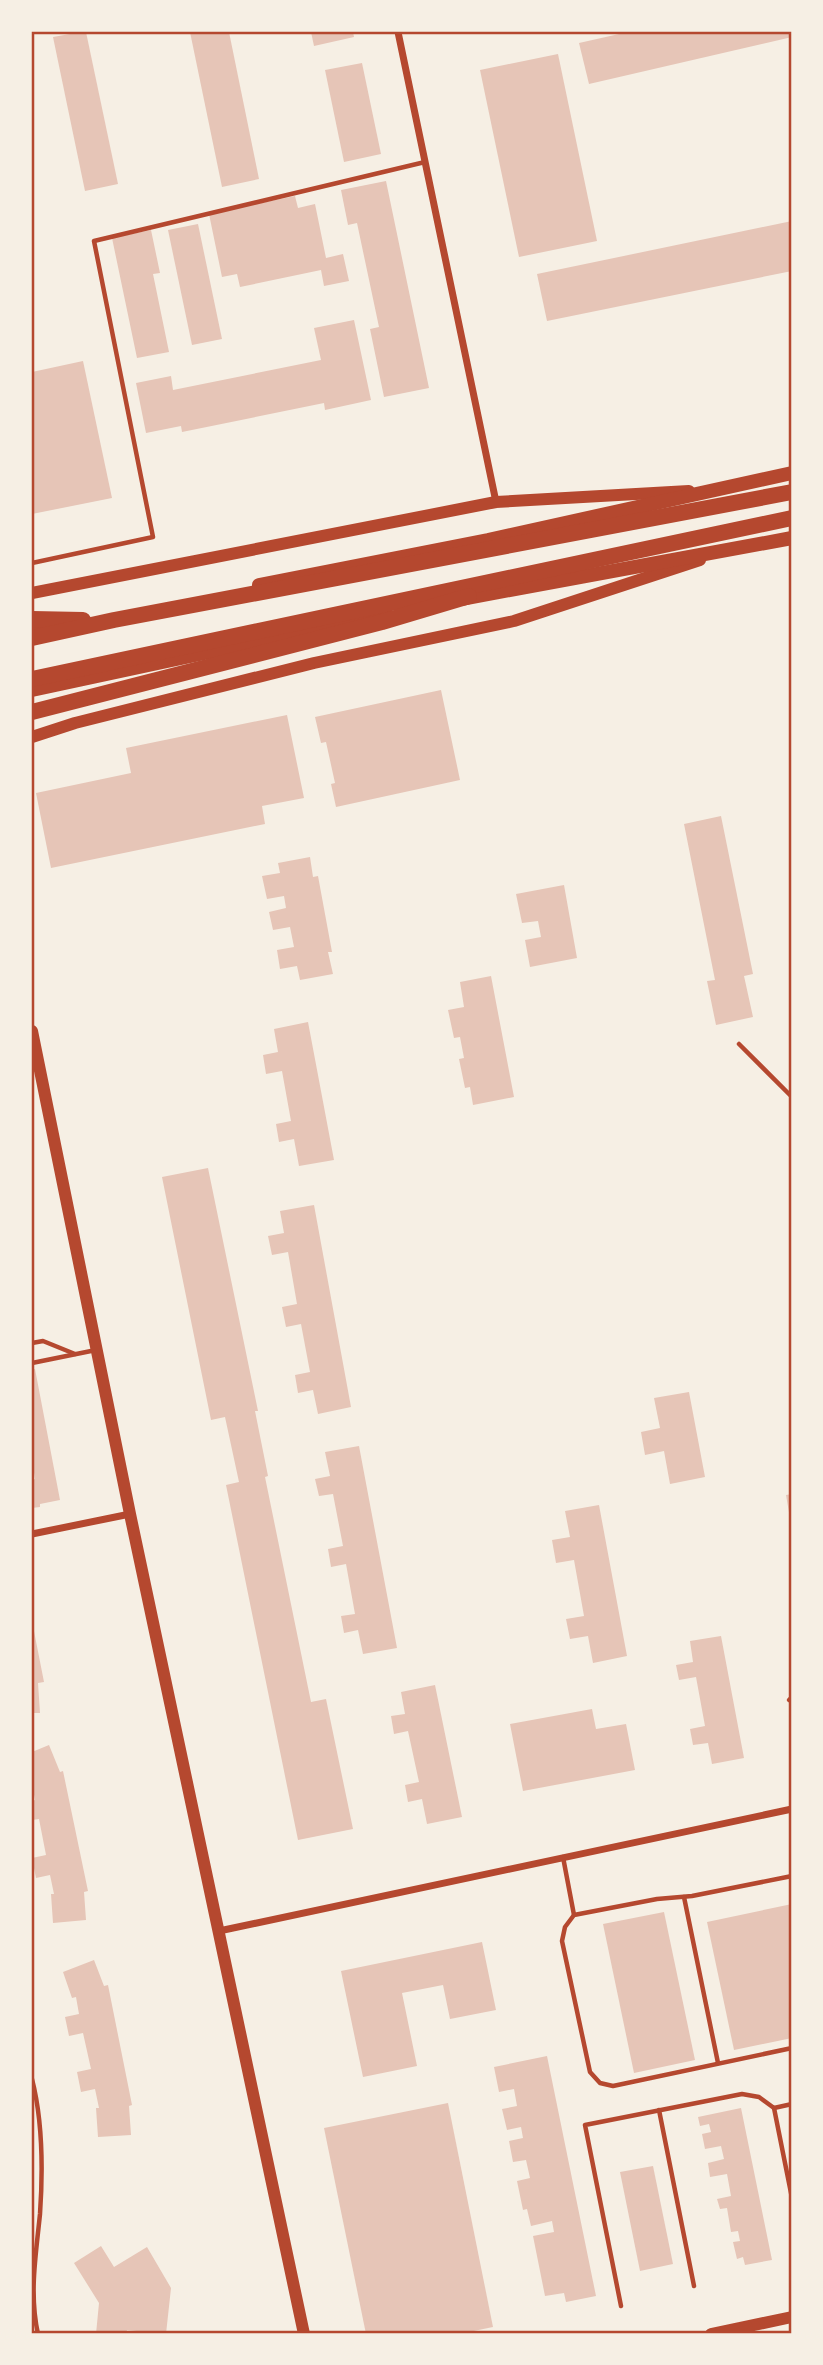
<svg xmlns="http://www.w3.org/2000/svg" width="823" height="2365" font-family="'Fira Sans',sans-serif">
<style>
.building{fill:#e6c5b7}
.lines{fill:none;stroke-linecap:round;stroke-linejoin:round}
.service{stroke:#b5482f;stroke-width:4.5}
.minor{stroke:#b5482f;stroke-width:7}
.tertiary{stroke:#b5482f;stroke-width:12}
.secondary{stroke:#b5482f;stroke-width:12}
.primary{stroke:#b5482f;stroke-width:14}
.trunk{stroke:#b5482f;stroke-width:16}
.neatline{fill:none;stroke:#b5482f;stroke-width:2.5}
</style>
<rect width="100%" height="100%" fill="#f6efe4"/>
<!-- building -->
<g class="building">
<polygon points="81,32 86,32 118,184 85,191 53,37"/>
<polygon points="190,32 229,32 259,179 222,187"/>
<polygon points="311,32 353,32 354,37 314,46"/>
<polygon points="628,32 792,32 792,37 589,84 579,43"/>
<polygon points="558,54 597,241 519,257 480,70"/>
<polygon points="362,63 381,154 344,162 325,70"/>
<polygon points="386,181 429,388 384,397 370,329 379,327 357,223 348,225 341,190"/>
<polygon points="295,196 298,208 315,204 326,258 343,254 349,281 324,286 321,270 240,287 237,274 222,277 209,214"/>
<polygon points="792,221 792,271 547,321 537,274"/>
<polygon points="198,224 222,339 192,345 168,230"/>
<polygon points="151,230 160,273 153,274 169,352 137,358 112,238"/>
<polygon points="354,320 371,400 325,410 324,403 182,432 181,426 146,433 136,383 171,376 173,390 321,360 314,328"/>
<polygon points="83,361 112,498 32,514 32,372"/>
<polygon points="441,690 460,780 336,807 331,784 335,783 326,742 321,743 315,717"/>
<polygon points="287,715 304,798 262,806 265,824 51,868 36,793 131,773 126,748"/>
<polygon points="721,816 753,974 744,976 753,1017 716,1025 707,981 715,980 684,824"/>
<polygon points="310,857 313,877 318,876 332,952 328,952 333,974 300,980 297,966 280,969 277,950 294,947 290,927 273,930 269,912 286,908 284,896 267,899 262,876 280,873 278,863"/>
<polygon points="564,885 577,958 530,967 525,940 541,937 538,921 522,923 516,894"/>
<polygon points="491,976 514,1097 473,1105 470,1087 465,1088 459,1059 464,1058 460,1037 454,1038 448,1010 464,1007 460,982"/>
<polygon points="308,1022 334,1160 299,1166 294,1139 279,1142 276,1124 291,1121 282,1071 266,1074 263,1055 278,1052 274,1029"/>
<polygon points="208,1168 258,1411 255,1411 268,1476 265,1477 311,1702 326,1699 353,1829 298,1840 226,1485 239,1482 225,1417 211,1420 162,1177"/>
<polygon points="314,1205 351,1407 318,1414 313,1390 298,1393 295,1375 310,1372 301,1324 286,1327 282,1307 297,1304 288,1252 272,1255 268,1236 284,1233 280,1211"/>
<polygon points="35,1369 60,1500 40,1504 40,1507 32,1508 32,1480 35,1479 32,1460 32,1370"/>
<polygon points="689,1392 705,1477 670,1484 664,1451 645,1455 641,1432 660,1428 654,1398"/>
<polygon points="359,1446 397,1648 363,1654 358,1630 344,1633 341,1616 355,1614 346,1564 331,1567 328,1549 343,1546 333,1494 319,1496 315,1479 330,1476 325,1452"/>
<polygon points="792,1494 792,1518 790,1518 786,1495"/>
<polygon points="599,1505 627,1656 593,1663 588,1636 570,1639 566,1619 584,1616 574,1560 556,1563 552,1540 570,1537 565,1511"/>
<polygon points="33,1626 44,1682 38,1683 40,1713 32,1713"/>
<polygon points="721,1636 744,1758 712,1764 708,1743 693,1745 690,1729 705,1726 696,1677 679,1680 676,1665 693,1662 690,1641"/>
<polygon points="435,1685 462,1817 427,1824 422,1799 408,1802 405,1785 419,1782 408,1731 394,1734 391,1716 405,1714 401,1692"/>
<polygon points="592,1709 596,1729 626,1724 635,1770 523,1791 510,1724"/>
<polygon points="49,1745 60,1772 63,1771 88,1891 84,1892 86,1920 53,1923 51,1894 54,1894 50,1875 36,1878 32,1858 46,1855 39,1819 32,1820 32,1801 35,1800 32,1783 32,1752"/>
<polygon points="792,1904 792,2038 734,2050 707,1922"/>
<polygon points="664,1912 695,2060 634,2073 603,1924"/>
<polygon points="482,1942 496,2010 450,2019 443,1985 402,1993 417,2066 363,2077 341,1971"/>
<polygon points="94,1960 104,1986 108,1985 132,2105 129,2106 131,2135 98,2137 96,2108 99,2108 95,2089 81,2092 77,2072 91,2069 83,2033 69,2036 65,2017 79,2014 76,1997 72,1998 63,1972"/>
<polygon points="547,2056 596,2296 566,2302 564,2293 545,2296 533,2236 554,2232 552,2221 531,2226 527,2209 523,2210 517,2181 530,2178 526,2160 513,2162 509,2141 523,2138 521,2127 507,2130 502,2109 517,2106 514,2089 499,2092 494,2067"/>
<polygon points="448,2103 493,2327 459,2334 366,2334 324,2128"/>
<polygon points="741,2108 772,2260 745,2265 743,2257 737,2259 733,2242 740,2241 738,2231 731,2232 727,2208 720,2209 717,2199 731,2196 727,2174 710,2177 708,2163 724,2159 721,2146 705,2149 702,2134 711,2132 709,2124 700,2126 698,2117"/>
<polygon points="653,2166 673,2264 640,2271 620,2172"/>
<polygon points="101,2246 114,2267 147,2247 171,2288 166,2334 127,2330 126,2334 96,2334 99,2303 74,2263"/>
</g>
<g class="lines">
<!-- service -->
<g class="service">
<polyline points="32,563 153,537 94,241 425,162"/>
<polyline points="739,1044 792,1097"/>
<polyline points="32,1343 43,1341 75,1354"/>
<polyline points="32,1363 96,1350"/>
<polyline points="789,1700 792,1697"/>
<polyline points="563,1857 574,1915"/>
<polyline points="792,1876 692,1896 657,1899 574,1915 565,1927 562,1941 590,2072 600,2083 613,2086 792,2048"/>
<polyline points="684,1897 718,2063"/>
<path d="M 32,2079 C 43,2122 43,2170 40,2214 C 36,2254 29,2294 38,2334"/>
<polyline points="774,2108 792,2198"/>
<polyline points="659,2110 694,2286"/>
<polyline points="621,2306 585,2125 742,2094 759,2097 774,2108 792,2104"/>
</g>
<!-- minor -->
<g class="minor">
<polyline points="398,32 496,502"/>
<polyline points="32,1534 130,1514"/>
<polyline points="219,1931 792,1809"/>
</g>
<!-- tertiary -->
<g class="tertiary">
<polyline points="32,1031 130,1514 304,2334"/>
<polyline points="711,2334 792,2317"/>
</g>
<!-- secondary -->
<g class="secondary">
<polyline points="32,593 496,502 689,491"/>
<polyline points="32,737 75,723 314,663 514,621 700,560"/>
</g>
<!-- primary -->
<g class="primary">
<polyline points="259,585 488,540 792,473"/>
<polyline points="461,599 792,538"/>
<polyline points="32,630 60,624"/>
<polyline points="32,690 386,614"/>
</g>
<!-- trunk -->
<g class="trunk">
<polyline points="32,619 83,620"/>
<polyline points="32,638 114,620 792,492"/>
<polyline points="32,679 792,518"/>
<polyline points="32,712 382,622 469,596"/>
</g>
</g>
<!-- border -->
<rect width="823" height="2365" fill="none" stroke="#f6efe4" stroke-width="66"/>
<rect x="33" y="33" width="757" height="2299" class="neatline"/>
</svg>
